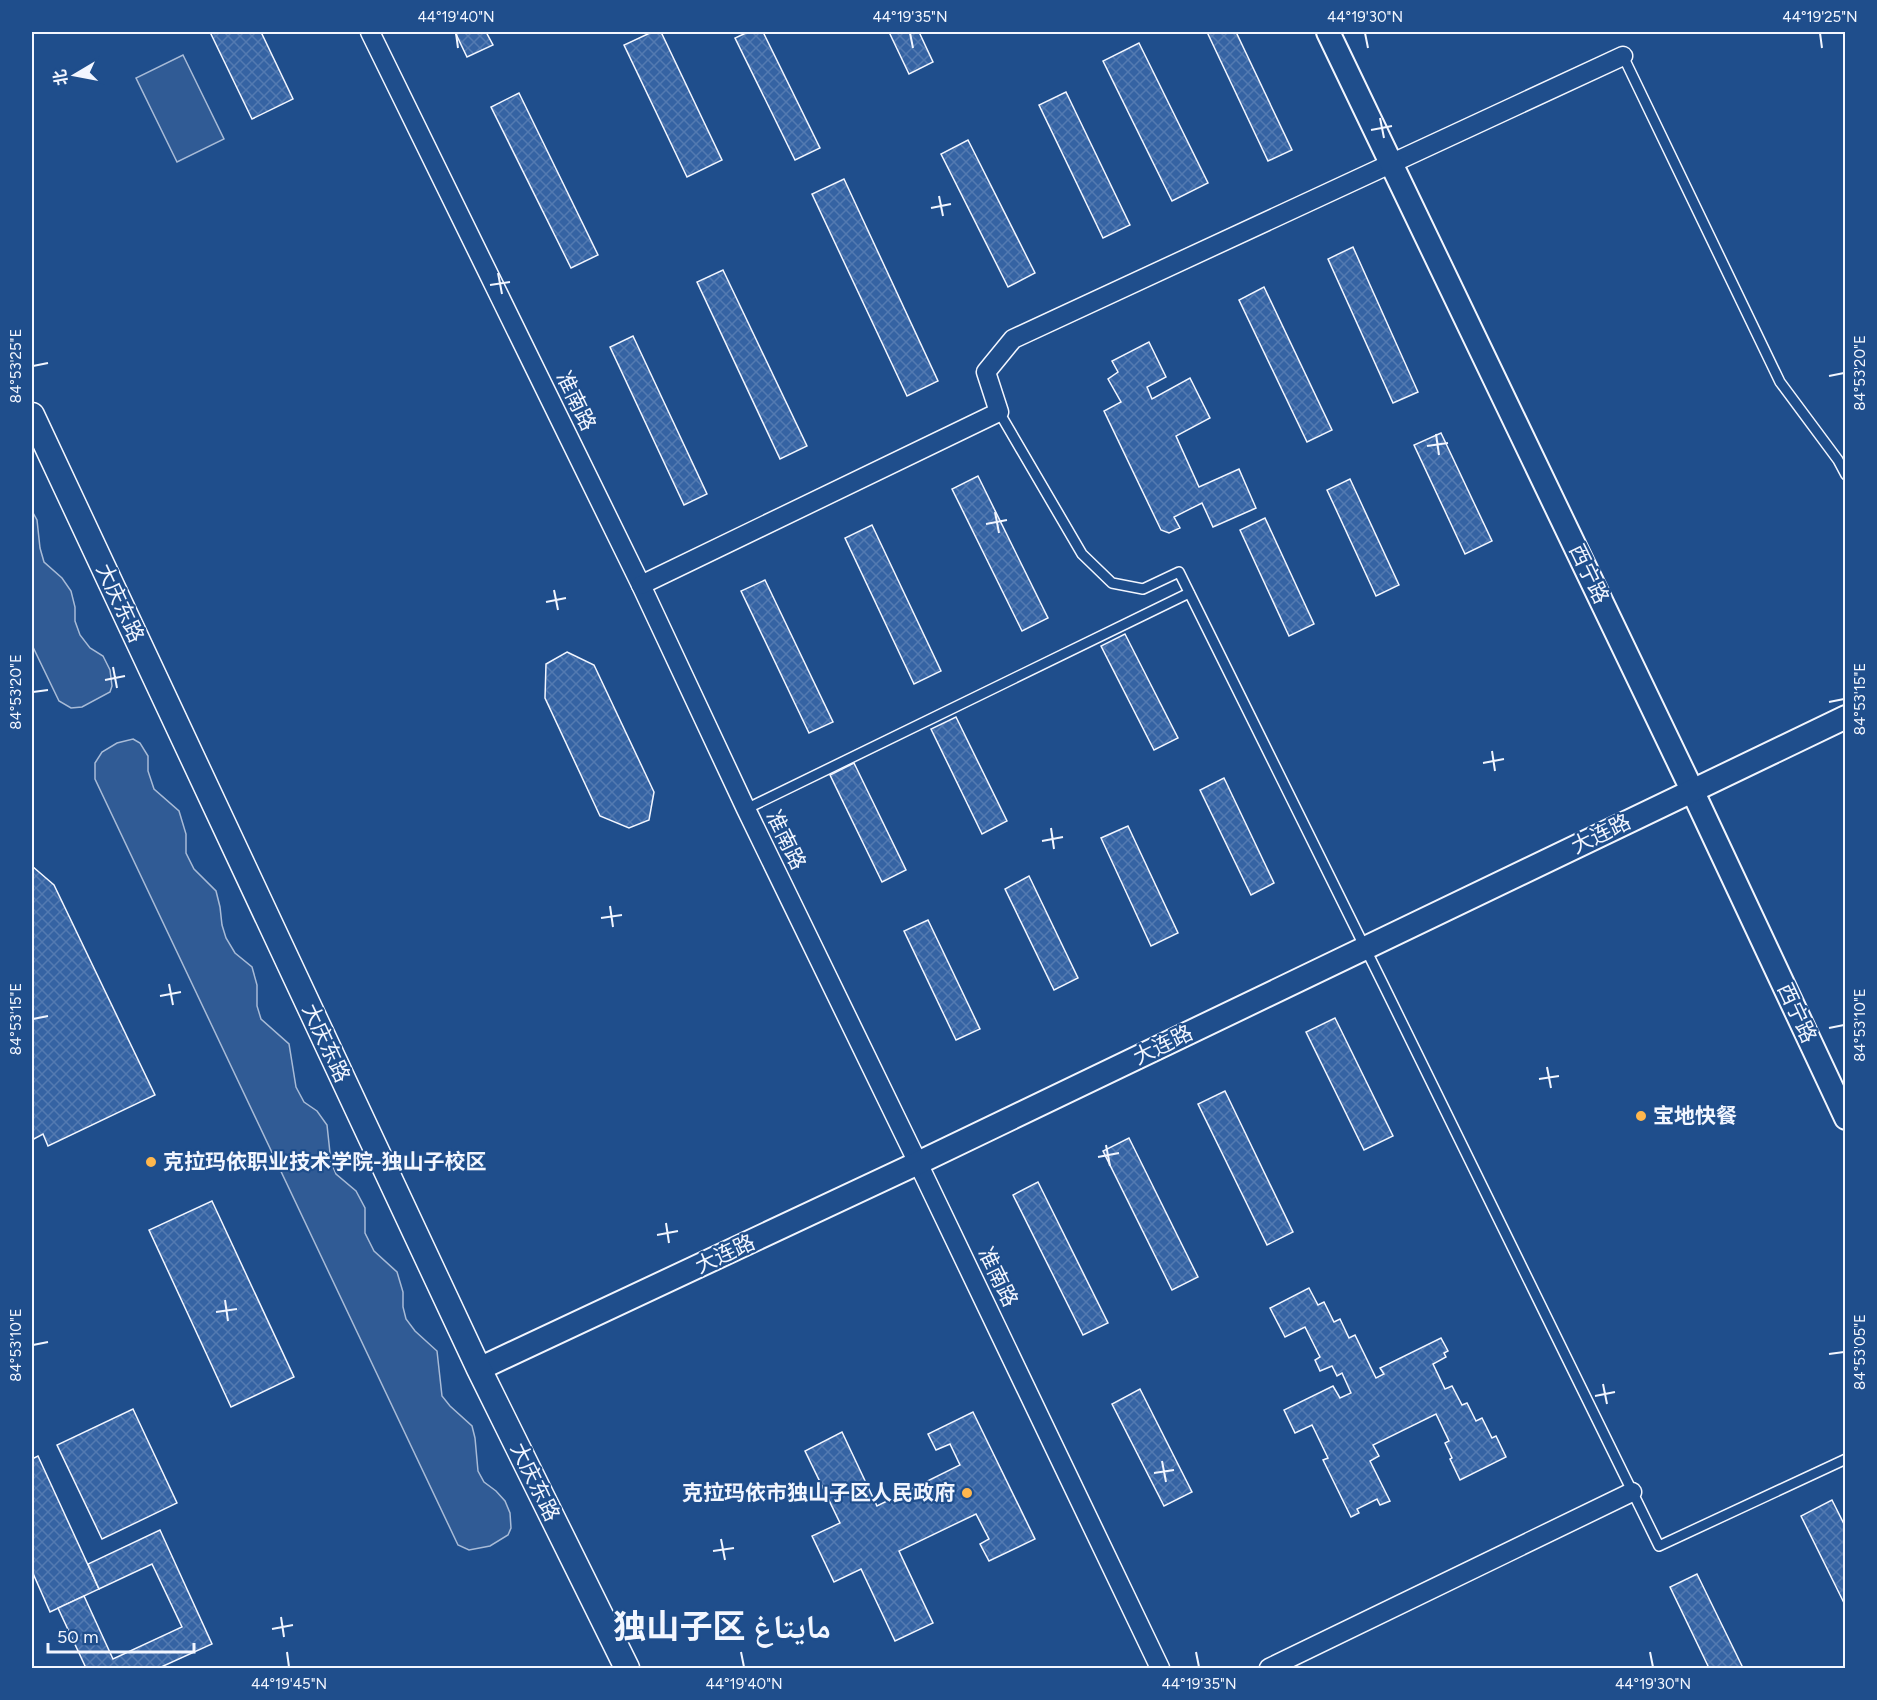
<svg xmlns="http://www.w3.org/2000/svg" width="1877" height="1700" font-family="Figtree,'Noto Naskh Arabic','Noto Sans SC',sans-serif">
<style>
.built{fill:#305b95;stroke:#a8bbd7;stroke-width:1.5}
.building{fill:url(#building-cross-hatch);stroke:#f2f6ff;stroke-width:1.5}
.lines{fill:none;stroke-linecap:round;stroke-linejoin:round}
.service-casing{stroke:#f2f6ff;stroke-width:12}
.minor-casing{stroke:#f2f6ff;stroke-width:21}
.tertiary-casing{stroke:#f2f6ff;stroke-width:26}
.secondary-casing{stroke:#f2f6ff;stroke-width:27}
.service{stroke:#1f4e8c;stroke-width:9}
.minor{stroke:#1f4e8c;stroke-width:18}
.tertiary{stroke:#1f4e8c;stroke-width:22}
.secondary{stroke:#1f4e8c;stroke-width:24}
.ticks{fill:none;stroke:#f2f6ff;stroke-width:2}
.poi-dot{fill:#ffb74d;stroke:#1f4e8c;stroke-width:2}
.labels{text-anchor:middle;stroke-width:4.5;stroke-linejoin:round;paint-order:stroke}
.street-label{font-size:21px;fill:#f2f6ff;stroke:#1f4e8c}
.poi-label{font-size:21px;font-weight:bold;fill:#f2f6ff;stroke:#1f4e8c;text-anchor:start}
.town-label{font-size:33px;font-weight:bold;fill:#f2f6ff;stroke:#1f4e8c}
.neatline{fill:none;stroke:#f2f6ff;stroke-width:2}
.ticks-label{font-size:15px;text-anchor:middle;fill:#f2f6ff}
</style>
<defs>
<pattern id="building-cross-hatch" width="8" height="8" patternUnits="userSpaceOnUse" patternTransform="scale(1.5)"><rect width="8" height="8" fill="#3563a3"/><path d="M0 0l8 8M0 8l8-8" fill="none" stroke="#537ab1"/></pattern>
</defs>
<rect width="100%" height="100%" fill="#1f4e8c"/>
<!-- built -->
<g class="built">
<polygon points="183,55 224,139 177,162 136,78"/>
<polygon points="32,511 37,520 40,548 44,562 62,578 71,591 75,607 75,621 80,635 90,648 103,656 110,670 112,686 110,692 82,707 71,708 59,701 32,645"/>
<polygon points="133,739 140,743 148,756 148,771 154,789 179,811 186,834 186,853 194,869 216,891 220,907 222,925 226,938 235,953 252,967 257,985 257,1006 261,1019 289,1044 296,1087 304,1102 317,1111 327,1125 331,1162 336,1174 356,1191 365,1208 365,1233 374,1251 397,1272 403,1292 403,1307 406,1319 415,1331 437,1351 442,1396 450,1406 472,1426 475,1438 478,1471 484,1482 496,1491 505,1501 510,1513 511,1528 508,1535 490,1546 469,1550 458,1545 95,779 95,763 102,752 117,743"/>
</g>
<!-- building -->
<g class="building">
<polygon points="210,32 261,32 293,99 252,119"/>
<polygon points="455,32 486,32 493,45 467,57"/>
<polygon points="652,32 661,32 722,160 687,177 624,45"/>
<polygon points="748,32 763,32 820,148 795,160 735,38"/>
<polygon points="889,32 919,32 933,62 909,74"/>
<polygon points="1207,32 1236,32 1292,150 1268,161"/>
<polygon points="1139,43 1208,183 1172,201 1103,61"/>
<polygon points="1066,92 1130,225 1103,238 1039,105"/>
<polygon points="519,93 598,255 571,268 491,107"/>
<polygon points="968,140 1035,273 1008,287 941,154"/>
<polygon points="844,179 938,381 907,396 812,194"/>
<polygon points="1353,247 1418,392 1393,403 1328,259"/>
<polygon points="723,270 807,446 780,459 697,282"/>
<polygon points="1264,287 1332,430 1307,442 1239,300"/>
<polygon points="633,336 707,494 684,505 610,347"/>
<polygon points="1149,342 1166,377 1147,387 1152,399 1190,378 1210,418 1176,436 1199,487 1239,469 1256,508 1213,527 1202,503 1174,517 1180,528 1169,533 1161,530 1104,411 1121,402 1108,379 1118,372 1112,361"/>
<polygon points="1441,433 1492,541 1465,554 1414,445"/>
<polygon points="978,476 1048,618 1022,631 952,489"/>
<polygon points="1350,479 1399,585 1376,596 1327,490"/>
<polygon points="1265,518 1314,624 1289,636 1240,530"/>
<polygon points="872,525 941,671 914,684 845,538"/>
<polygon points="765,580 833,722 809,733 741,591"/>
<polygon points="1125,634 1178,738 1154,750 1101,646"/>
<polygon points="567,652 594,665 654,792 649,820 629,828 600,816 545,698 546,664"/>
<polygon points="956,717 1007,821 982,834 931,729"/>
<polygon points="854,763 906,870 882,882 830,775"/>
<polygon points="1224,778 1274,883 1251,895 1200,790"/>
<polygon points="1128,826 1178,933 1151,946 1101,838"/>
<polygon points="32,866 54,885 155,1095 48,1146 43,1134 32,1140"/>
<polygon points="1029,876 1078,978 1054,990 1005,889"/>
<polygon points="928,920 980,1029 956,1040 904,931"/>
<polygon points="1335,1018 1393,1136 1364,1150 1306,1032"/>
<polygon points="1225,1091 1293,1232 1267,1245 1198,1104"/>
<polygon points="1129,1138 1198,1277 1172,1290 1103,1151"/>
<polygon points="1038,1182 1108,1323 1083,1335 1013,1195"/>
<polygon points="212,1201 294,1377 231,1407 149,1230"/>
<polygon points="1309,1288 1318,1305 1324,1302 1334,1322 1340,1319 1349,1338 1355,1335 1376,1378 1384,1374 1380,1368 1441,1338 1448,1351 1444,1353 1446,1357 1433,1364 1445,1389 1452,1386 1462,1405 1467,1403 1476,1421 1482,1418 1492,1438 1496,1436 1506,1457 1460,1480 1450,1459 1452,1458 1445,1443 1449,1441 1436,1414 1373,1445 1379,1456 1370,1461 1390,1501 1380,1505 1377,1499 1357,1509 1359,1513 1351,1517 1323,1460 1328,1458 1312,1425 1295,1433 1284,1410 1333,1386 1340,1398 1351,1393 1342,1373 1337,1376 1332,1366 1320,1371 1315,1360 1320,1357 1305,1327 1285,1337 1270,1308"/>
<polygon points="1140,1389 1192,1492 1164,1506 1112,1404"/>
<polygon points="133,1409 177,1503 102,1539 57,1445"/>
<polygon points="973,1412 1035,1539 989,1561 980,1544 989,1539 976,1514 899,1551 933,1623 895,1641 861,1569 834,1582 812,1536 840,1523 805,1451 842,1432 877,1506 960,1465 950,1444 936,1450 928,1434"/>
<polygon points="38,1456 99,1589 50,1612 32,1571 32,1459"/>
<polygon points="1832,1500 1846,1528 1846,1607 1801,1516"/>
<polygon points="160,1530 212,1644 159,1668 86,1668 58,1608 84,1596 113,1659 182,1627 152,1564 99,1589 88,1564"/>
<polygon points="1697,1574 1743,1668 1709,1668 1670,1587"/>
</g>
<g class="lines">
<!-- service casing -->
<g class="service-casing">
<g id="service">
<polyline points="1623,56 1780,382 1838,460 1846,475"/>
<polyline points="999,412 1082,554 1112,583 1143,589 1179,572 1383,984 1659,1546 1846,1459"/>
<polyline points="746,809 1189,593"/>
</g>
</g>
<!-- minor casing -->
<g class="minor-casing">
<g id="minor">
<polyline points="370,32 641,585 746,809 918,1163 1160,1668"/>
<polyline points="641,585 999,412 986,372 1013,339 1623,56"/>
<polyline points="1269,1668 1632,1492"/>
</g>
</g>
<!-- tertiary casing -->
<g class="tertiary-casing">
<g id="tertiary">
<polyline points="1328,32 1692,790 1846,1118"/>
<polyline points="479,1369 918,1163 1846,717"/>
</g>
</g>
<!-- secondary casing -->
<g class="secondary-casing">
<polyline id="secondary" points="32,415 479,1369 627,1668"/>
</g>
<!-- service -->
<use href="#service" class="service"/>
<!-- minor -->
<use href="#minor" class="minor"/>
<!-- tertiary -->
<use href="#tertiary" class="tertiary"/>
<!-- secondary -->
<use href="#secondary" class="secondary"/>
</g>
<!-- ticks -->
<path class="ticks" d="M 456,33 L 458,48M 910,33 L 913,48M 1365,33 L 1368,48M 1820,33 L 1822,48M 1380,118 L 1384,138M 1371,130 L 1392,126M 939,196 L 943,216M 931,208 L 951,204M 498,273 L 502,294M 490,285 L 510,282M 33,366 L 48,363M 1829,376 L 1844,373M 1436,434 L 1439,455M 1427,446 L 1448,443M 995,512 L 999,533M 986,524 L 1007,520M 554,590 L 558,610M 546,602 L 566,598M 113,667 L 117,688M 105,680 L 125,676M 33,692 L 48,690M 1829,702 L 1844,699M 1492,751 L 1495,771M 1483,763 L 1504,759M 1051,828 L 1054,849M 1042,841 L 1063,837M 610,906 L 613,927M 601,918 L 622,915M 169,984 L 173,1005M 160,996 L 181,992M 33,1019 L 48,1016M 1829,1028 L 1844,1025M 1547,1067 L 1551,1088M 1539,1079 L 1559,1076M 1106,1145 L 1110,1166M 1098,1157 L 1119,1153M 666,1223 L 669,1243M 657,1235 L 678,1231M 225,1300 L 228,1321M 216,1312 L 237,1309M 33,1345 L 48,1342M 1829,1354 L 1844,1352M 1603,1384 L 1607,1404M 1595,1396 L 1615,1392M 1162,1461 L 1166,1482M 1154,1473 L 1174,1470M 721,1539 L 725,1560M 713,1551 L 734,1548M 281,1617 L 284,1637M 272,1629 L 293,1625M 287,1652 L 289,1667M 741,1652 L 744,1667M 1196,1652 L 1199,1667M 1650,1652 L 1653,1667"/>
<!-- markers -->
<g class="poi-dot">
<circle cx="1641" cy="1116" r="6"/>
<circle cx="151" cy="1162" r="6"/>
<circle cx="967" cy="1493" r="6"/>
</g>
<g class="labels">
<!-- street labels -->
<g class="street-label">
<text transform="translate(576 401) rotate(64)" y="7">准南路</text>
<text transform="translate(1589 574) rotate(64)" y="7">西宁路</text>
<text transform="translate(120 603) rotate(65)" y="7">大庆东路</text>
<text transform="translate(1601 834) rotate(-26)" y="7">大连路</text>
<text transform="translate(786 840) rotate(64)" y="7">准南路</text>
<text transform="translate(1797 1013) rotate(65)" y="7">西宁路</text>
<text transform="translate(326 1043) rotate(65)" y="7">大庆东路</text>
<text transform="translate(1163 1045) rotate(-26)" y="7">大连路</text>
<text transform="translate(725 1254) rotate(-25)" y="7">大连路</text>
<text transform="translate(998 1277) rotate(64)" y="7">准南路</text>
<text transform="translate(535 1482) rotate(64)" y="7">大庆东路</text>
</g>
<!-- poi labels -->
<g class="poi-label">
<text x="1653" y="1123">宝地快餐</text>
<text x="163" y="1169">克拉玛依职业技术学院-独山子校区</text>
<text x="955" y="1500" text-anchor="end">克拉玛依市独山子区人民政府</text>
</g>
<!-- town labels -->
<g class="town-label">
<text x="722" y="1638">独山子区 مايتاغ</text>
</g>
</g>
<!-- border -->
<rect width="1877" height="1700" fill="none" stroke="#1f4e8c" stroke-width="66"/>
<!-- north arrow -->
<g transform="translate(75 75) rotate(260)" stroke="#1f4e8c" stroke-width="4.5" paint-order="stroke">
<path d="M0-4.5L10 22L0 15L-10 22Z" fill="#f2f6ff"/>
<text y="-9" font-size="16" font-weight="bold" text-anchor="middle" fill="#f2f6ff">北</text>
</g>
<!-- scale -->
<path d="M48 1643v9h146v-9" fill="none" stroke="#f2f6ff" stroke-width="3"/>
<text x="57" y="1643" font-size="18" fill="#f2f6ff" stroke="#1f4e8c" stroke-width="4.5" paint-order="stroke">50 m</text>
<rect x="33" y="33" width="1811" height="1634" class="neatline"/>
<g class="ticks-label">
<text x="456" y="22">44°19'40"N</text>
<text x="910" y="22">44°19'35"N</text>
<text x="1365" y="22">44°19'30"N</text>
<text x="1820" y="22">44°19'25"N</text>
<text transform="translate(16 366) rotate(-90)" y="5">84°53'25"E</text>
<text transform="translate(1860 373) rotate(-90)" y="5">84°53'20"E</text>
<text transform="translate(16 692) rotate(-90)" y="5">84°53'20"E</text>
<text transform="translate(1860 699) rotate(-90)" y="5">84°53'15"E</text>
<text transform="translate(16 1019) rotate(-90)" y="5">84°53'15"E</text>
<text transform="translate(1860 1025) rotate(-90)" y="5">84°53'10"E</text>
<text transform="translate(16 1345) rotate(-90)" y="5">84°53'10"E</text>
<text transform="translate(1860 1352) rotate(-90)" y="5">84°53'05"E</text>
<text x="289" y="1689">44°19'45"N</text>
<text x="744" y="1689">44°19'40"N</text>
<text x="1199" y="1689">44°19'35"N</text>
<text x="1653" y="1689">44°19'30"N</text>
</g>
</svg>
